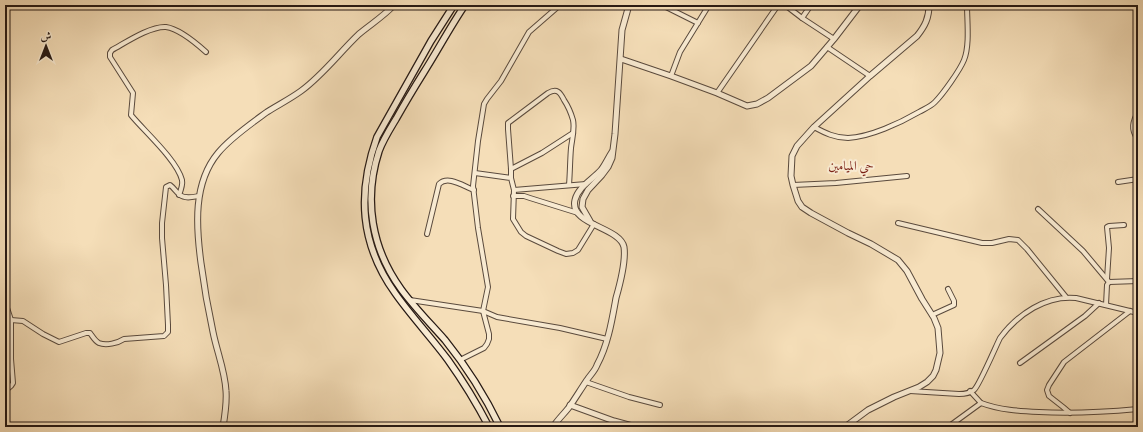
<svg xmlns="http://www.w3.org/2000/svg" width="1143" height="432" font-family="'Sorts Mill Goudy',Amiri,serif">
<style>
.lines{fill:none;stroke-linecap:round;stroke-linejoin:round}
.minor-casing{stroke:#5a4a3d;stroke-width:6}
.tertiary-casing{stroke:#5a4a3d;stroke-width:7}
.secondary-casing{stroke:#261914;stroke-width:8}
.minor{stroke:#f8ead1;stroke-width:4}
.tertiary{stroke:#f8ead1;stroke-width:5}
.secondary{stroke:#f8ead1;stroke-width:5.5}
.labels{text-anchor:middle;stroke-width:4;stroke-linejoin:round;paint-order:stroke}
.neighbourhood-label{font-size:13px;fill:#7a1f14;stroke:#f8ead1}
</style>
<rect width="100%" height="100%" fill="#f5deb8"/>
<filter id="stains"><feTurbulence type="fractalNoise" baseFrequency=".005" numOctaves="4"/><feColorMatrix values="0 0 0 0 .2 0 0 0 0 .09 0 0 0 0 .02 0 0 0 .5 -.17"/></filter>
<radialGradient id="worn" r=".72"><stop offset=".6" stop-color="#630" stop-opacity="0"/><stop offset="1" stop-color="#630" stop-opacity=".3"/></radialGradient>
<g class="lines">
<!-- minor casing -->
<g class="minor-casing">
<g id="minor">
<polyline points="662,5 698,23"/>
<polyline points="785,5 802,18 834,39"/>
<polyline points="802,18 811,5"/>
<polyline points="827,47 870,76"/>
<polyline points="671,76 680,52 709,5"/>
<polyline points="717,93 778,5"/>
<path d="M 1138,112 C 1133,121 1130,130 1138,139"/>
<path d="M 814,127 C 825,133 835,138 848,138 C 870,137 900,123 919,112 C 924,109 930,107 935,102 C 943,94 960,70 964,60 C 970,45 967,21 967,5"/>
<polyline points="511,169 542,153 573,133"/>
<polyline points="475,173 511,178 514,190 513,219 521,232 526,236 558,251 566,254 573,253 578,250 594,224"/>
<path d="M 511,178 L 511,169 L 508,129 L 508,123 L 548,93 C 557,88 560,92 564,100 C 568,106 571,113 573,120 C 575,129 572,139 571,148 C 570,160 570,173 569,185"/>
<polyline points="1118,182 1138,179"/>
<polyline points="793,185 836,183 907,176"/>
<polyline points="514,190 586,184"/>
<path d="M 179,195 C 181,190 183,185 182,180 C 177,160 144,131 131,115 L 133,93 L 110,57 L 110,53 L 112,50 C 125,43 150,26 166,27 C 180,29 196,43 206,52"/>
<polyline points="513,196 524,196 530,198 578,213"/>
<polyline points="1038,209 1083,251 1109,282"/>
<polyline points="898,223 982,243 992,243 1009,239 1018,240 1027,249 1066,297"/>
<path d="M 427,234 L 439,184 C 448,175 463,186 474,190"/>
<polyline points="1107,279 1109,248 1107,227 1109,226 1124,225"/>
<polyline points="5,289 7,295 7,308 11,320 11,359 13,383 11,386 5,391"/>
<polyline points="410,300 483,311 497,317 560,328 607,339"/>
<polyline points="1106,305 1107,285 1109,282 1138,281"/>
<polyline points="932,315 954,305 954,301 948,289"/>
<path d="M 11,320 L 23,321 L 43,334 L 59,342 L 86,333 L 90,333 C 93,337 95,341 99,343 C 106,346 118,343 124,339 L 164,336 L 168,332 L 168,325 L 166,285 L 162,238 L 162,223 L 166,187 L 170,185 C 174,188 176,192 180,195 C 185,199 193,197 199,196"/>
<polyline points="460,360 484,348 487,344 489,339 489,334 483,311 488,287 478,228 473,186 478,141 484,104 487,99 501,81 529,32 560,5"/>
<polyline points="1020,363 1085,316 1099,303"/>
<polyline points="586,382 629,397 660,405"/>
<path d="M 910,391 L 959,394 C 964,394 970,393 974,390 C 979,386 996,346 1000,338 C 1018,314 1046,295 1076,298 L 1138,313"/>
<path d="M 981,403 C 1000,410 1019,411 1039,412 C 1072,414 1105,412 1138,409"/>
<polyline points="1070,413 1063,407 1049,396 1047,390 1049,385 1064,362 1130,311"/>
<polyline points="948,427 981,403 970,391"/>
</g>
</g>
<!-- tertiary casing -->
<g class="tertiary-casing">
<g id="tertiary">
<polyline points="621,59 671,76 717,93 747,106 757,104 768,98 811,66 834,39 860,5"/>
<polyline points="590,221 582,207 583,199 588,190 602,175 608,167 612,158 615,134 622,30 629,5"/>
<polyline points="570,405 614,421 636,427"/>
<path d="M 223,427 C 225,415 227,403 226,391 C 225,371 217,352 213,332 C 208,309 204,286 201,263 C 196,226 193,183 218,153 C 230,138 252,123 267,112 C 278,105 290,99 301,91 C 323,75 339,53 359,34 C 371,24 384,16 394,5"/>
<path d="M 553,427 C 558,419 565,413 570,406 C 576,397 581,389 587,380 C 590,375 595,371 597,365 C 608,345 612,320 616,298 C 620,284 626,261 624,247 C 620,227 569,225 575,200 C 578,187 593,179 601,170 C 605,165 608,158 612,152"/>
<path d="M 845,427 L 868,410 L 894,397 L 919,387 L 927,382 L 933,376 L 936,370 L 940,353 L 938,328 L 934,318 L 922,299 L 907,271 L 898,260 L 871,244 L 848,233 L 811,213 L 802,207 L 798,201 L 793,185 L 791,176 L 792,156 L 797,146 L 814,127 L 870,76 L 917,36 C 925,26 929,18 929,5"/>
</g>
</g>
<!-- secondary casing -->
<g class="secondary-casing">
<g id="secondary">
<path d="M 454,5 L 431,41 L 377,137 C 357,193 360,244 395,293 C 411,316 431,337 448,360 C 463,381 477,404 489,427"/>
<path d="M 465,5 C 450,27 438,50 424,72 C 414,88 405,103 396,119 C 390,129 383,140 379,151 C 363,200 372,249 401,289 C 414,307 430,323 445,340 C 466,366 485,396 500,427"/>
</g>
</g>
<!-- minor -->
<use href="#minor" class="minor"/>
<!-- tertiary -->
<use href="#tertiary" class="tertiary"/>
<!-- secondary -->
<use href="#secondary" class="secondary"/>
</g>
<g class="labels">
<!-- neighbourhood labels -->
<g class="neighbourhood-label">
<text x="851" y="170">حي الميامين</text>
</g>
</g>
<!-- margin -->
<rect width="1143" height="432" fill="none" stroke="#f5deb8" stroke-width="20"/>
<rect x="6" y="6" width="1131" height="420" fill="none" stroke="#261914" stroke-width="2"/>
<rect x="10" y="10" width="1123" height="412" fill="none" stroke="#261914"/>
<!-- north arrow -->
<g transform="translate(46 46)" stroke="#f8ead1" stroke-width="3" paint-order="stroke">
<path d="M0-3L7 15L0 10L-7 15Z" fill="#261914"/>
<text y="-6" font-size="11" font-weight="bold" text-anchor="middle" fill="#261914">ش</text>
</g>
<rect width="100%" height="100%" filter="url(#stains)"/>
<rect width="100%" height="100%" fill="url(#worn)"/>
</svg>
